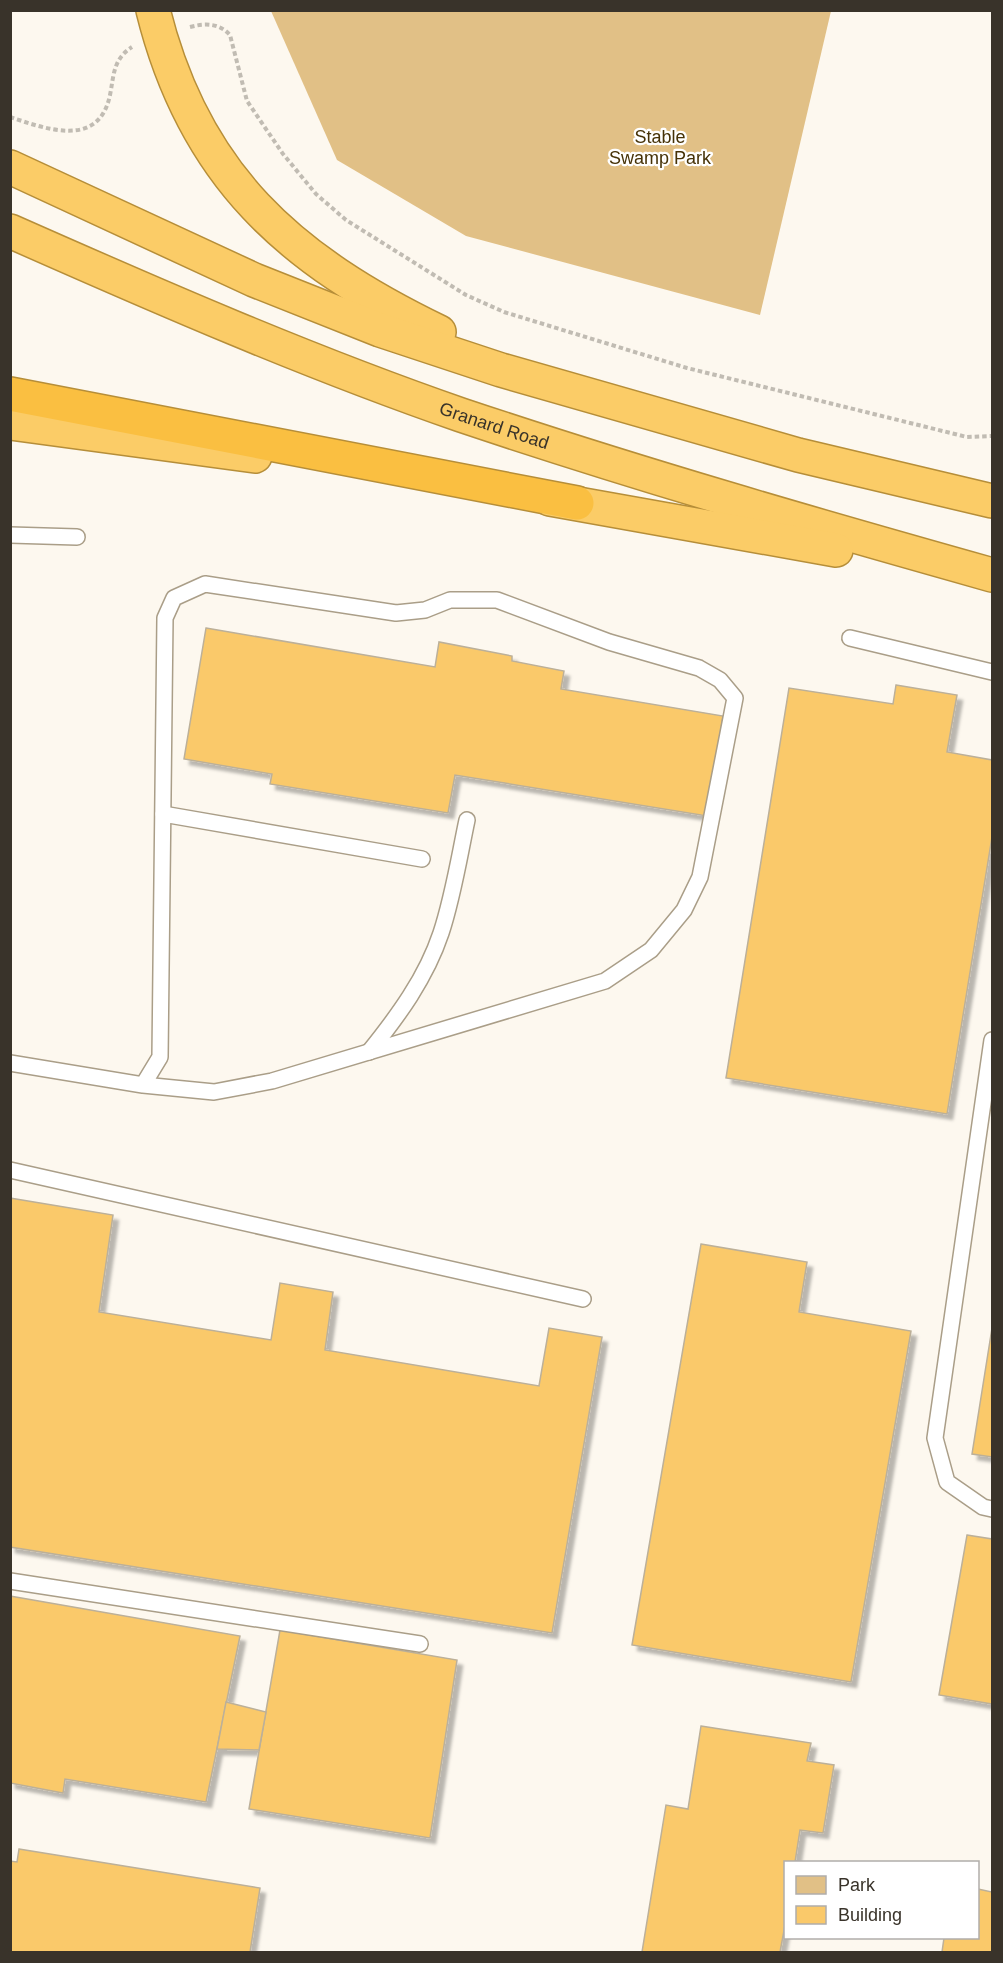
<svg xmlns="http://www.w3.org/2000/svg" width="1003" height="1963" font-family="Arial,sans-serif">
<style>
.green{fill:#e1c086}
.building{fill:#fac96a;stroke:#bcb099;stroke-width:1.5;filter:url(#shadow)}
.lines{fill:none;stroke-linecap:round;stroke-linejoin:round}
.service-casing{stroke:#aa9e88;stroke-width:18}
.trunk-casing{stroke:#b68e39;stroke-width:36}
.motorway-casing{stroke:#b68e39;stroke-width:36}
.path{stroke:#c1bcb3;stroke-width:4;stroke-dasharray:4.5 3;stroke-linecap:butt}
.service{stroke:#fff;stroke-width:15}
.trunk{stroke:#fbcc67;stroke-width:33}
.motorway{stroke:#fabf41;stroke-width:33}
.labels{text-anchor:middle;stroke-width:4.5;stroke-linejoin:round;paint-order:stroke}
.park-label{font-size:18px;fill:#463207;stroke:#fff}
.street-label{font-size:18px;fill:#39332a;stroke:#fff}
</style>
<defs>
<filter id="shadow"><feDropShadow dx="5.5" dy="5.5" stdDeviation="1.5" flood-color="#0004"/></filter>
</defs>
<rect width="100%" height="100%" fill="#fdf8ef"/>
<!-- green -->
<polygon class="green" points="271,11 831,11 760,315 466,236 337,160"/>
<!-- building -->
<g class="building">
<polygon points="206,628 435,667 439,642 512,656 512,661 564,671 561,689 723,716 707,816 455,775 448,813 270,784 272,774 184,759"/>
<polygon points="896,685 957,695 947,752 992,760 992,837 947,1114 726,1078 789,688 893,704"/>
<polygon points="10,1198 113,1215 99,1312 271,1340 280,1283 333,1292 325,1350 539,1386 549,1328 602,1337 552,1633 10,1547"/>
<polygon points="701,1244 807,1262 799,1312 911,1331 851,1682 632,1645"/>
<polygon points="992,1328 992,1457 972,1454"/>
<polygon points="967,1535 992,1539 992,1704 939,1695"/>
<polygon points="10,1596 240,1636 206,1802 65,1779 63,1793 10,1783"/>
<polygon points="280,1630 457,1660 430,1838 249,1809"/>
<polygon points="226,1702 266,1712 259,1750 217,1749"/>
<polygon points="701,1726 811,1743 807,1761 834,1765 823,1833 800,1830 795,1862 786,1862 786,1920 780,1952 642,1952 666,1805 688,1809"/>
<polygon points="19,1849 260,1888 250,1952 10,1952 10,1861 17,1862"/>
<polygon points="978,1889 992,1892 992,1952 942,1952 944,1938 978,1938"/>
</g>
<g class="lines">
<!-- service casing -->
<g class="service-casing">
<g id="service">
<polyline points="10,535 77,537"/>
<polyline points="850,638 992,672"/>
<polyline points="163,814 422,859"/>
<polyline points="992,1040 935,1438 947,1482 983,1507 992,1509"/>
<path d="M 369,1052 C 398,1016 426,978 441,933 C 453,897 459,858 467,820"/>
<polyline points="10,1063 143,1085 214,1092 272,1081 605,981 651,950 684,910 700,877 735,698 720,680 699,668 609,642 497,600 450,600 425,610 396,613 205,584 174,598 165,618 160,1057 143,1085"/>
<polyline points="10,1170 583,1299"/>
<polyline points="10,1581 420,1644"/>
</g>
</g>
<!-- trunk casing -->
<g class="trunk-casing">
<g id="trunk">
<path d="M 153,10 C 194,176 290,260 439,332"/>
<polyline points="10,167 254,280 380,330 501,370 798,455 992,501"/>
<path id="s1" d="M 10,231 C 159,297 308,362 461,415 C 637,474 814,525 992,575"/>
<polyline points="10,423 255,456"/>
<polyline points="550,499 836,550"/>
</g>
</g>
<!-- motorway casing -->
<g class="motorway-casing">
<polyline id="motorway" points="10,394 577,503"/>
</g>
<!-- path -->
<g class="path">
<path d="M 190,27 C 205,23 219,23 230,35 L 247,101 L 283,154 L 316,194 L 346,220 L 466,295 L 504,312 L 687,368 L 967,437 L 992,436"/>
<path d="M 10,117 C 46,129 99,149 110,95 C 114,75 113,59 132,47"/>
</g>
<!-- service -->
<use href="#service" class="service"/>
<!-- trunk -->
<use href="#trunk" class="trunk"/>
<!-- motorway -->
<use href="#motorway" class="motorway"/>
</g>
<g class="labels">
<!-- park labels -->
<g class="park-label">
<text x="660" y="143">Stable<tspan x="660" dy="21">Swamp Park</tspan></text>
</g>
<!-- street labels -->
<g class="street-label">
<text dy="6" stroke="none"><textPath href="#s1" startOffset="522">Granard Road</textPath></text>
</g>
</g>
<!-- border -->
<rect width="1003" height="1963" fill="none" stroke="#39332a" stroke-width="24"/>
<!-- legend -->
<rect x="784" y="1861" width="195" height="78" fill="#ffffff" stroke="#b0adaa" stroke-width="1.5"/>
<rect x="796" y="1876" width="30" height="18" fill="#e1c086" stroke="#b0adaa" stroke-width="1.5"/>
<text x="838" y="1891" font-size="18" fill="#39332a">Park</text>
<rect x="796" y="1906" width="30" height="18" fill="#fac96a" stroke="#b0adaa" stroke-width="1.5"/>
<text x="838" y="1921" font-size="18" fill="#39332a">Building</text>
</svg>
